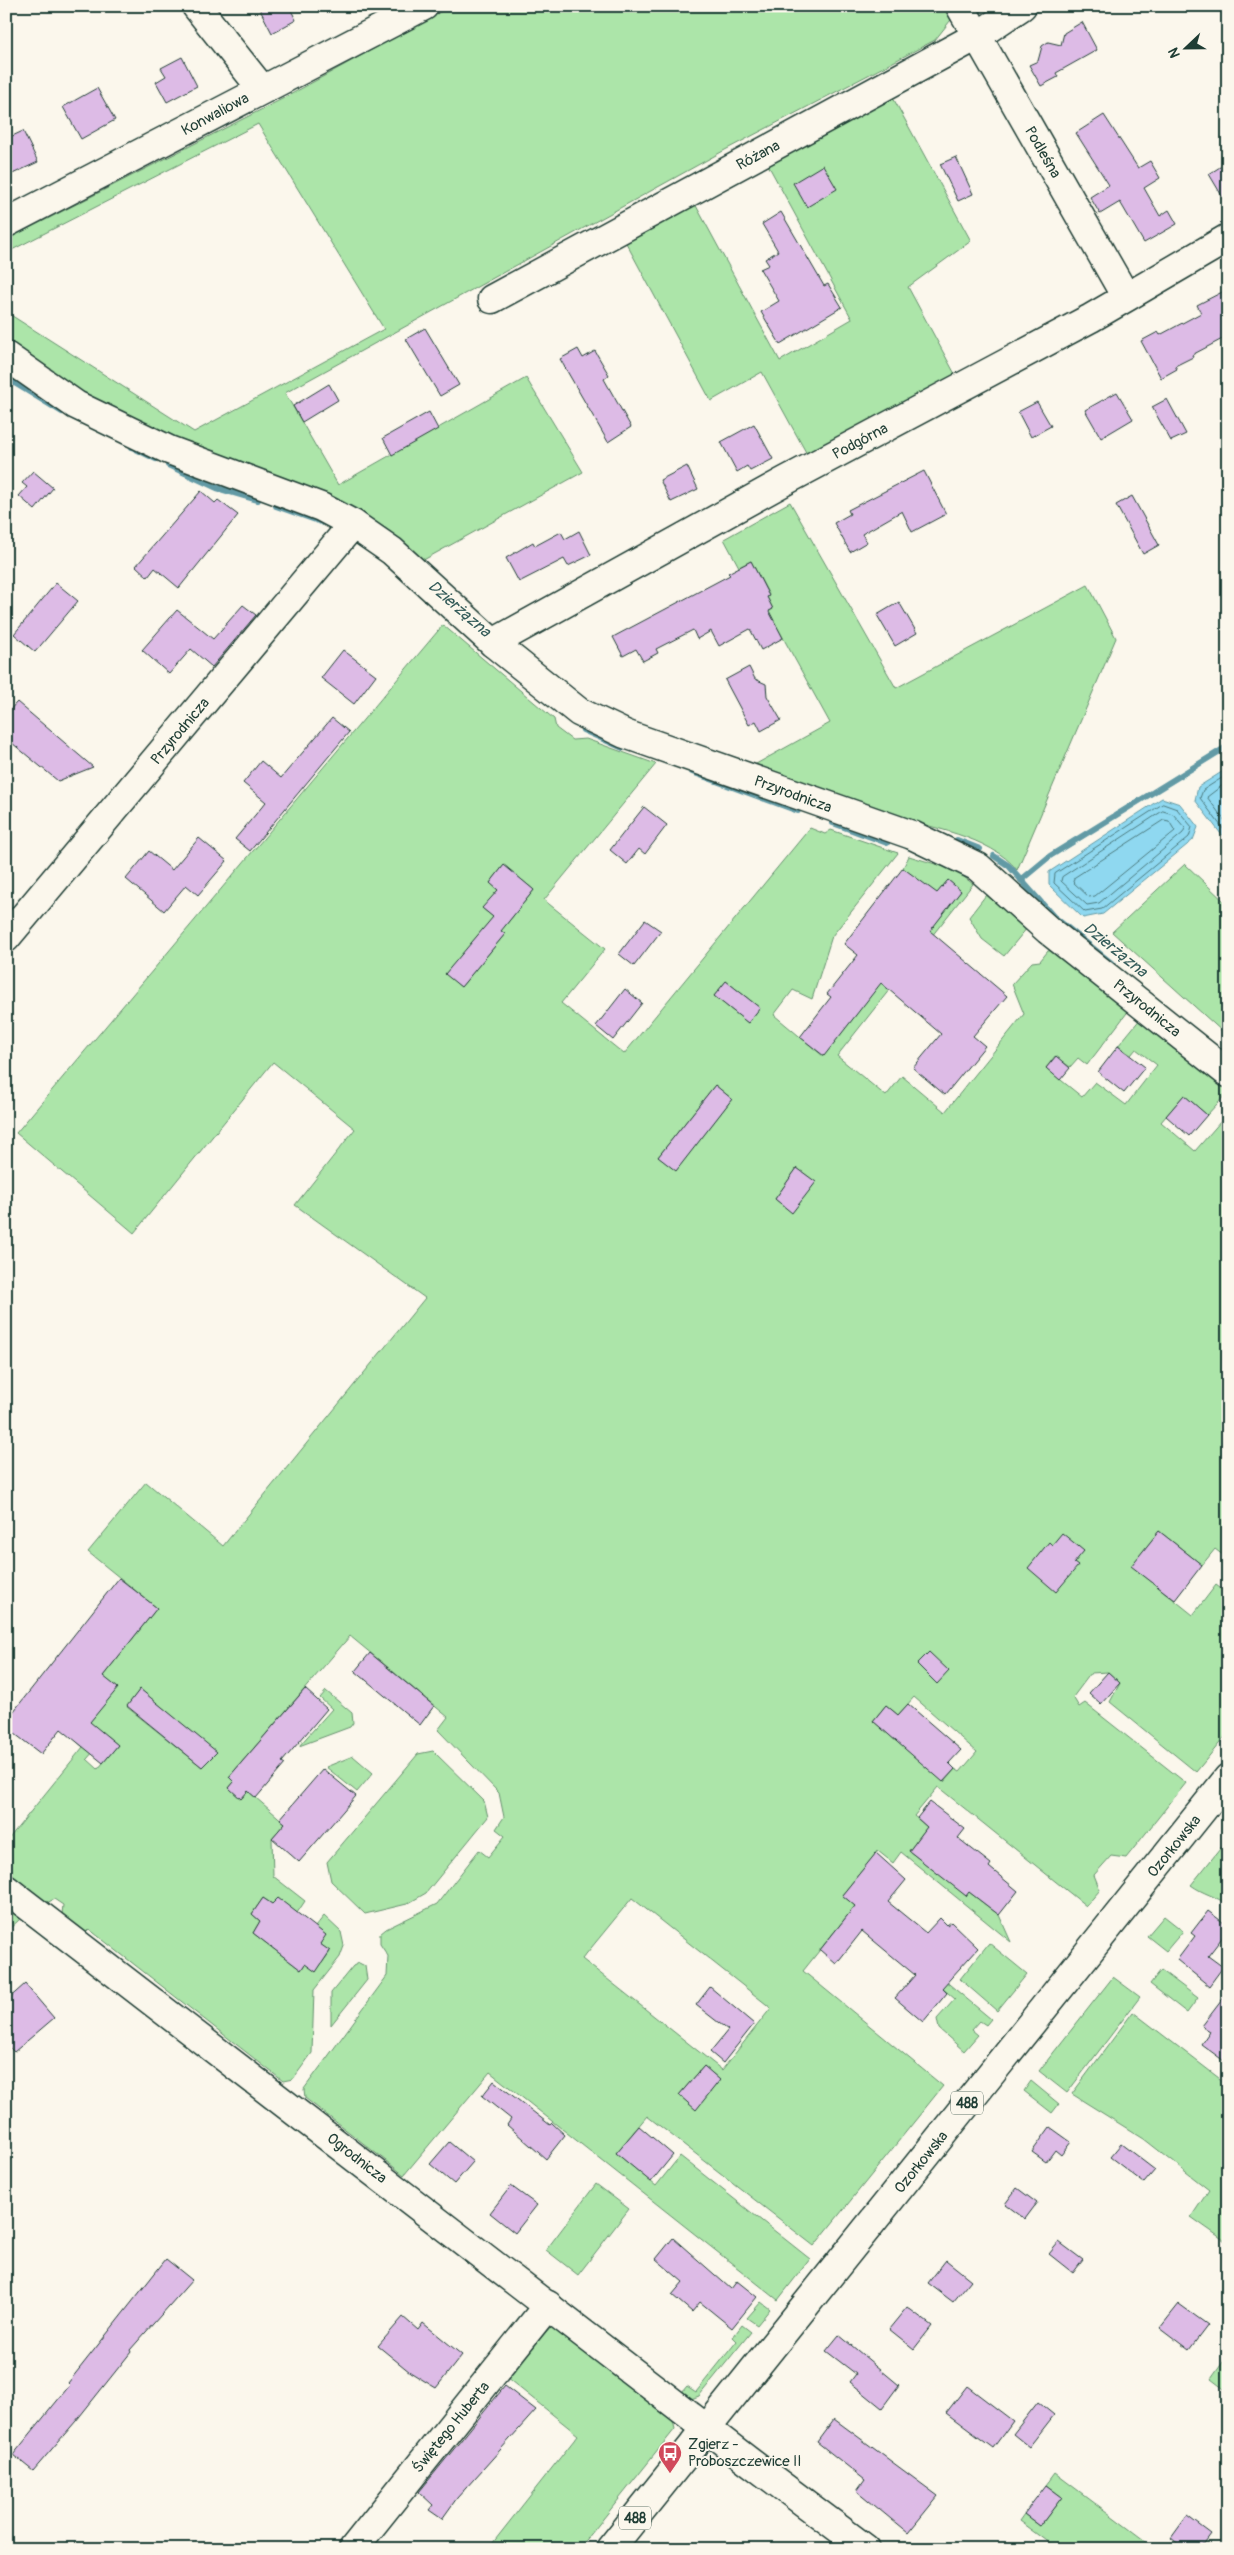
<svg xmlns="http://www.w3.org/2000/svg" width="1234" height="2555" font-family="Pangolin,sans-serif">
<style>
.green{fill:#ace5a9;stroke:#66916e;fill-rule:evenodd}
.water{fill:#8fd8f0;stroke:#629aa5}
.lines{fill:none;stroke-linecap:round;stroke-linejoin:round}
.shore{stroke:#4c7b7f;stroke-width:1}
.stream{stroke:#629aa5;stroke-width:6}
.building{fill:#ddbbe6;stroke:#1f3d34}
.minor-casing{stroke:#1f3d34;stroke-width:31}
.major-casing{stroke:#1f3d34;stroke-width:31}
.minor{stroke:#fbf7ec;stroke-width:28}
.major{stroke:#fbf7ec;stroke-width:28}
.labels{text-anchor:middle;stroke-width:4;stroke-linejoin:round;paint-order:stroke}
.shield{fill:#fbf7ec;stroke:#61756b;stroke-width:1}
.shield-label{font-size:14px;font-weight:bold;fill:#1f3d34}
.street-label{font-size:15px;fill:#1f3d34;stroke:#fbf7ec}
.poi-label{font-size:15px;fill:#1f3d34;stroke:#fbf7ec;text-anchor:start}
.water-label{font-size:16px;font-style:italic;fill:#355c5a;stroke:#fbf7ec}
</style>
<rect width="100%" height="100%" fill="#fbf7ec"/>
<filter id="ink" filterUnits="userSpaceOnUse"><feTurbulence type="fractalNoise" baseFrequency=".02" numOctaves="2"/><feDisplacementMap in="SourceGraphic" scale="10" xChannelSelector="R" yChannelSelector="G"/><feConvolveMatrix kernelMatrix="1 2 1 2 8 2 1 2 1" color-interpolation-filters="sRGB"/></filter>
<g filter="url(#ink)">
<!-- green -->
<g class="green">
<polygon points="451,6 948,6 954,16 935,40 725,150 285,393 338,485 526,378 583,472 418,563 85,397 6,343 6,312 194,432 384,329 258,124 6,253 6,240 286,97"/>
<polygon points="892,96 971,241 908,287 956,376 808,456 762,372 711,401 624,239 694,202 780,361 852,319 767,163"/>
<path d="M 790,502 L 896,688 L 1088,585 L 1116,638 L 1017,870 C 991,836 927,827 889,815 C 841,800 794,784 747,769 L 830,723 L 775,623 L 766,613 L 773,609 L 767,597 L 769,595 L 751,561 L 739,567 L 724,539 Z"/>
<path d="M 443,625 L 554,719 L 556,728 L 572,740 L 586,739 L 656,764 L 544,900 L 605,949 L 561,1003 L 624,1054 L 810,828 L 825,834 L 831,830 L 898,853 L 832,936 L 812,999 L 793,990 L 774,1015 L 823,1056 L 855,1016 L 869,979 L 897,972 L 961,891 L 948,880 L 890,952 L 903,868 L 909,856 L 955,870 L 973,884 L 837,1056 L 886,1096 L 902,1076 L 945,1112 L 1024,1014 L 1012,984 L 1032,962 L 1040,961 L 1048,951 L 1055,950 L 1130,1009 L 1087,1065 L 1078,1058 L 1070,1067 L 1055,1056 L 1046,1068 L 1082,1097 L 1095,1082 L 1126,1105 L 1157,1065 L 1136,1049 L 1131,1055 L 1118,1046 L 1141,1018 L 1227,1085 L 1228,1092 L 1207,1115 L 1184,1095 L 1161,1122 L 1195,1151 L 1228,1113 L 1228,1559 L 1215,1549 L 1202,1565 L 1159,1531 L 1132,1566 L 1193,1615 L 1216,1585 L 1228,1594 L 1228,1733 L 1196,1772 L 1110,1702 L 1120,1683 L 1108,1672 L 1091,1673 L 1073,1697 L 1079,1707 L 1085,1703 L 1186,1783 L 1126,1858 L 1111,1856 L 1094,1875 L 1100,1890 L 1086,1906 L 938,1787 L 914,1816 L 927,1827 L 909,1851 L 966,1895 L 969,1892 L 999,1915 L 1011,1942 L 901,1852 L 893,1863 L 878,1851 L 842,1895 L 855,1906 L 803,1971 L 943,2086 L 814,2246 L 647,2116 L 616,2153 L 656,2186 L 680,2156 L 810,2259 L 778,2300 L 490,2072 L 404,2175 L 305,2098 L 304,2089 L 387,1976 L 388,1956 L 380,1944 L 380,1934 L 386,1929 L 437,1904 L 479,1850 L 488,1857 L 505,1836 L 496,1829 L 504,1817 L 499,1793 L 438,1730 L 448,1717 L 350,1636 L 229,1777 L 234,1782 L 229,1788 L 241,1799 L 248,1791 L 285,1823 L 272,1838 L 273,1876 L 305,1901 L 297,1913 L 272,1904 L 263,1898 L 252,1914 L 260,1921 L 253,1933 L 301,1970 L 305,1964 L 316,1971 L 330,1952 L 320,1944 L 325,1935 L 315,1927 L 324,1916 L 341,1932 L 344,1946 L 340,1957 L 314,1990 L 312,2053 L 293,2079 L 283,2081 L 89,1929 L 85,1933 L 62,1914 L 63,1905 L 54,1899 L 47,1903 L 6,1870 L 6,1842 L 83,1747 L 75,1740 L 117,1688 L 103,1676 L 157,1608 L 88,1552 L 146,1482 L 223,1546 L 425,1298 L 295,1205 L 355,1129 L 273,1062 L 134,1233 L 16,1133 ZM 504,865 L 534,890 L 505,926 L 483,909 L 498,890 L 490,883 ZM 490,921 L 505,934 L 461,987 L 446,974 ZM 726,981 L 760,1008 L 748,1023 L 714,996 ZM 715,1085 L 732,1099 L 676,1170 L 658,1157 ZM 797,1168 L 815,1182 L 792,1212 L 775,1199 ZM 140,1689 L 216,1752 L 202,1767 L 127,1707 ZM 914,1697 L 977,1752 L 960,1772 L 955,1769 L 944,1782 L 873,1721 L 886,1705 L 898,1715 ZM 107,1736 L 118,1745 L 98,1769 L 87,1759 ZM 632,1898 L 771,2008 L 722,2070 L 582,1959 ZM 704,2066 L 720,2080 L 696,2109 L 679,2095 Z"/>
<polygon points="1185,864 1228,905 1228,1029 1224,1033 1112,932"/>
<polygon points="986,895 1027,928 1004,956 982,939 969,917"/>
<polygon points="326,1691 352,1713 353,1723 350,1727 299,1746 332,1709 320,1698"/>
<polygon points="433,1751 484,1801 488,1817 426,1893 407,1904 365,1914 331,1881 327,1862 418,1754"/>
<polygon points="353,1756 373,1773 357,1792 326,1767"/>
<path d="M 1228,1839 L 1228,1905 C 1216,1896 1203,1894 1191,1885 Z"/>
<polygon points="6,1908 20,1919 6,1932"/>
<polygon points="1164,1916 1183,1931 1166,1951 1147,1936"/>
<polygon points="989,1943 1027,1974 997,2011 960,1979"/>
<polygon points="914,1955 991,2019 986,2025 980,2021 972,2030 978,2035 964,2051 939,2029 937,2019 955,1999 920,1969"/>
<polygon points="359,1963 365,1966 367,1980 331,2025 331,1993 353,1966"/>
<polygon points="1161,1970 1198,1998 1187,2013 1150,1984"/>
<polygon points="1113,1977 1140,1997 1067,2093 1039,2071"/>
<polygon points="1133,2012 1228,2085 1228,2243 1191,2217 1209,2190 1144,2139 1072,2094"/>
<polygon points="1031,2081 1059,2104 1052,2113 1024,2091"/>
<polygon points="596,2184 629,2209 578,2275 546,2250"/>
<polygon points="761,2302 770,2309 757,2325 747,2318"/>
<polygon points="553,2324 672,2417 675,2429 579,2549 488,2549 578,2435 506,2377"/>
<polygon points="742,2325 751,2332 699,2396 691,2399 682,2392 687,2386 696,2392 737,2341 733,2337"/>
<polygon points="1228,2355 1228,2392 1211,2379"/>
<polygon points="1055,2473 1156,2549 1057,2549 1019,2521 1024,2514 1040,2526 1062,2497 1046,2485"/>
</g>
<!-- water -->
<g class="water">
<polygon points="1228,768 1228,837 1221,834 1195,800 1198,787"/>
<polygon points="1162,798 1180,804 1198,827 1193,840 1103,914 1083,918 1049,885 1049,872"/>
</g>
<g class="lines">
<!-- shore -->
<g class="shore">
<polyline points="1228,774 1203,790 1200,798 1224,830 1228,832"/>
<polyline points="1228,781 1207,797 1228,825"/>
<polygon points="1163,804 1177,809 1192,827 1189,837 1102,909 1085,912 1054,883 1055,874"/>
<polygon points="1163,811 1173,814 1185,828 1183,833 1099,903 1087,905 1061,881 1062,877"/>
<polygon points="1164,820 1169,821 1175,831 1095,896 1089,897 1073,882 1074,878"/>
</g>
<!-- stream -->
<g class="stream">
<polyline points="8,379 62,412"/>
<polyline points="132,447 156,459"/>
<polyline points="168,465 217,488 258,500"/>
<polyline points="276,506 324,523"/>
<polyline points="583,730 623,748"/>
<polyline points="692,772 798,811"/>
<polyline points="833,823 887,843"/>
<polyline points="957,840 980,849"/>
<polyline points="994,856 1009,866 1053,916 1114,965"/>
<polyline points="1021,880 1050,856 1228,746"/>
</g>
</g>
<!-- building -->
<g class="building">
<polygon points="258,6 289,6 296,20 272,33"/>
<polygon points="1082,22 1097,50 1056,73 1058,77 1041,86 1029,65 1038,61 1042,46 1048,42 1061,45 1064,33"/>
<polygon points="182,57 197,86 167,102 156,82 166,76 161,68"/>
<polygon points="97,88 115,120 81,139 63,107"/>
<polygon points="1104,115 1138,168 1150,161 1160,178 1144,188 1160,216 1169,210 1177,224 1144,243 1120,202 1100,214 1090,197 1109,185 1076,133"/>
<polygon points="23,131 38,162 6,177 6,139"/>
<polygon points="956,157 973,194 958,201 940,164"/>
<polygon points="1228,162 1228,206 1209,174"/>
<polygon points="823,165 837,189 807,207 793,183"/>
<polygon points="781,212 824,286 828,284 842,307 780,344 761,312 779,301 760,269 769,265 765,259 778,251 762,224"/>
<polygon points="1228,289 1228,336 1192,355 1193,357 1175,366 1177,369 1161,378 1141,341 1158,332 1160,335 1201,313 1197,305"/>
<polygon points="425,328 459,385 440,396 406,339"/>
<polygon points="578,349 583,358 595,351 609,375 604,379 631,427 608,442 560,359"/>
<polygon points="329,384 338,400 302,422 293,406"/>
<polygon points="1117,392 1133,419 1101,438 1085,410"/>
<polygon points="1167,399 1186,434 1171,441 1152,407"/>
<polygon points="1037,402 1051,426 1031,437 1018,412"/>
<polygon points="429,412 438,429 392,455 383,438"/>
<polygon points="754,424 773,459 750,471 747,466 737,472 721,442"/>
<polygon points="687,466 698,489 671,502 660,480"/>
<polygon points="33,471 53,488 35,510 19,496 27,487 22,483"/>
<polygon points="924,471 946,514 912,532 902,511 862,534 867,542 850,552 834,523 850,514 848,510"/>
<polygon points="201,491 215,503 218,500 238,515 179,588 155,568 148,577 136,566"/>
<polygon points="1132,496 1159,545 1143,554 1116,505"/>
<polygon points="579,531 591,555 568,566 564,559 519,582 506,558 533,542 535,546 561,532 565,539"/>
<polygon points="751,561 769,596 767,597 773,609 769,611 783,638 761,650 750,629 719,646 711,631 697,639 693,630 656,649 658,653 643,661 636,649 623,656 613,637 730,575 728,573"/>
<polygon points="56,583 78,601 35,652 14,634"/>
<polygon points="899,602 917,633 895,646 877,615"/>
<polygon points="243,605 256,615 212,667 191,649 169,674 142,650 177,610 213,639"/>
<polygon points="343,650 376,675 354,704 321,678"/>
<polygon points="749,667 755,679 766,684 767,696 781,720 761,731 756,721 749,725 725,680"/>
<polygon points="17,702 93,767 58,781 6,738 6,714"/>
<polygon points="332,718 349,732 250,851 235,839 266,802 243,783 261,761 281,778"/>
<polygon points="644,807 667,825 645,854 639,849 627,864 610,850"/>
<polygon points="199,838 227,861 198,895 186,885 164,911 126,879 149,851 172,870"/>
<polygon points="504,865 534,890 501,931 505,934 461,987 445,974 493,917 482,908 498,890 490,883"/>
<polygon points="903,868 937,893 948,880 961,891 930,931 1007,996 973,1036 985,1046 945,1095 913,1068 941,1034 881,983 824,1056 800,1037 831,997 827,994 858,955 844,944"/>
<polygon points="645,920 661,931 634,966 619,954"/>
<polygon points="726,981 760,1008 748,1023 714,996"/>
<polygon points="625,989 642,1003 613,1040 596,1026"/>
<polygon points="1118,1046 1145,1067 1124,1093 1098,1072"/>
<polygon points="1056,1056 1070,1068 1060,1080 1046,1068"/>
<polygon points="715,1085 732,1099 676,1171 658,1157"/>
<polygon points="1184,1095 1207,1115 1189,1136 1166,1116"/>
<polygon points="797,1168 816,1182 792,1213 775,1199"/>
<polygon points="1159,1531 1202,1565 1175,1600 1131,1566"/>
<polygon points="1062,1533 1084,1551 1074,1563 1078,1566 1056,1592 1028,1568 1049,1542 1052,1545"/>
<polygon points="119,1578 157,1608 103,1676 118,1688 90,1722 118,1745 103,1763 61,1729 41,1754 6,1727 6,1721"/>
<polygon points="929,1652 949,1671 937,1684 917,1664"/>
<polygon points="370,1653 434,1706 420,1725 355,1671"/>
<polygon points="1108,1672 1120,1683 1101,1704 1089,1693"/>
<polygon points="140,1689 217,1752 202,1767 127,1706"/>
<polygon points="305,1689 327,1709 282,1762 285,1764 256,1798 248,1791 241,1799 229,1788 234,1782 229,1777"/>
<polygon points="908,1704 961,1750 949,1763 955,1769 943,1782 873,1721 886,1705 898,1715"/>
<polygon points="323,1769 356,1796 299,1862 272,1838 285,1823 280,1819"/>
<polygon points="930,1802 965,1829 958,1838 991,1864 989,1867 1018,1891 999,1915 969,1892 966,1896 909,1851 927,1827 917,1818"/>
<polygon points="876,1853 906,1880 888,1902 926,1933 940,1918 947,1925 951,1922 978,1948 942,1988 947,1993 923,2022 895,1998 915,1975 862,1931 836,1964 820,1950 855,1906 842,1895"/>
<polygon points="263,1898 272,1904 278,1898 326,1935 320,1944 330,1951 316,1972 305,1964 301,1970 253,1933 260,1921 252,1914"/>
<polygon points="1208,1911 1228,1926 1228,1930 1208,1956 1223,1967 1209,1986 1177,1960 1195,1936 1191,1933"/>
<polygon points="25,1984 54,2018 14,2052 6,2044 6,2001"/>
<polygon points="710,1987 754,2024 723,2063 710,2052 728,2030 696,2005"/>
<polygon points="1228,1992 1228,2064 1201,2044 1210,2031 1202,2026"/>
<polygon points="704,2066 720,2080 696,2110 679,2095"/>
<polygon points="494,2081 550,2125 552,2123 565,2135 546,2159 507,2125 511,2119 482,2096"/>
<polygon points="639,2126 673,2155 651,2182 616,2153"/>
<polygon points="1050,2127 1071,2142 1061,2155 1055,2150 1046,2162 1032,2152"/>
<polygon points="449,2142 473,2162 454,2184 430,2164"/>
<polygon points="1121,2144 1155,2170 1144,2183 1110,2157"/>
<polygon points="511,2186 537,2205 515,2233 490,2213"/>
<polygon points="1017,2188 1037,2203 1025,2219 1005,2204"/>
<polygon points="673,2238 731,2289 737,2281 757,2297 732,2328 700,2302 692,2312 672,2295 683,2282 656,2259"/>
<polygon points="1059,2242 1083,2260 1073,2273 1049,2254"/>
<polygon points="166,2259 192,2280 130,2350 131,2352 76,2421 33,2471 13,2455 70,2385 68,2383"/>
<polygon points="946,2260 971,2280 953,2302 928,2283"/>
<polygon points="1179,2304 1208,2325 1189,2350 1160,2328"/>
<polygon points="907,2307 932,2326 914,2349 889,2329"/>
<polygon points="403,2317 418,2330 423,2323 462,2355 436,2388 410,2372 378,2346"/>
<polygon points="839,2335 899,2385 882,2408 850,2382 856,2374 826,2351"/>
<polygon points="505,2386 536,2410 457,2498 442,2519 429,2510 433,2505 419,2492"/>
<polygon points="967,2386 1013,2421 993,2448 946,2413"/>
<polygon points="1038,2402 1054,2415 1029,2447 1013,2434"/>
<polygon points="834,2419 938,2496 908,2533 857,2491 865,2480 817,2442"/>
<polygon points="1046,2485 1062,2497 1040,2526 1024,2514"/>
<polygon points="1187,2516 1211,2534 1200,2549 1185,2549 1171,2538"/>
</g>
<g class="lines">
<!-- minor casing -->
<g class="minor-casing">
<g id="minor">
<polyline points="196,6 262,89"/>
<polyline points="960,6 1126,297"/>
<polyline points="6,223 424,6"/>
<polyline points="492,299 977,36 1022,6"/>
<polyline points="6,356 76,405 169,450 321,507 353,524 392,551 493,643 579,712 625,734 912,835 978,867 1048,930 1228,1073"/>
<polyline points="493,643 785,481 1091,318 1228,238"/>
<polyline points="6,938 353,524"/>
<polyline points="6,1889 750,2462 866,2549"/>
<polyline points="353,2549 548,2305"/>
</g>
</g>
<!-- major casing -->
<g class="major-casing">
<polyline id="major" points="610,2549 1228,1778"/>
</g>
<!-- minor -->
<use href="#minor" class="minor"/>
<!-- major -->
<use href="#major" class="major"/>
</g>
</g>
<!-- icons -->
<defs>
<g id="bus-pin" transform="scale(1.25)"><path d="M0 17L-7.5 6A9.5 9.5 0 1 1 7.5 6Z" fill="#d1495b" stroke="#fbf7ec"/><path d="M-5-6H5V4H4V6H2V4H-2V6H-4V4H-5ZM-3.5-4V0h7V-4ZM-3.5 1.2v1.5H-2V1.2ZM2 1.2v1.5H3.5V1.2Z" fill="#fff"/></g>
</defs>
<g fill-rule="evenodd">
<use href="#bus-pin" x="670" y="2453"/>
</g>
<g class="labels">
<!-- shield labels -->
<g class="shield">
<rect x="951" y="2091.5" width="32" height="23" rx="4"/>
<rect x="619" y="2506.5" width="32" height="23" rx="4"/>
</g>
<g class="shield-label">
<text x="967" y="2108">488</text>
<text x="635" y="2523">488</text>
</g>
<!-- street labels -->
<g class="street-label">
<text transform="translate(215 114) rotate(-28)" y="5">Konwaliowa</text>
<text transform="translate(1043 152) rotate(60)" y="5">Podleśna</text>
<text transform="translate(758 155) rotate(-28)" y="5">Różana</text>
<text transform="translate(860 441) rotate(-28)" y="5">Podgórna</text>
<text transform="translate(180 731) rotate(-50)" y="5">Przyrodnicza</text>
<text transform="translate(793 794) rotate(20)" y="5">Przyrodnicza</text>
<text transform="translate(1147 1008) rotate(39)" y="5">Przyrodnicza</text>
<text transform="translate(1174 1846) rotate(-51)" y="5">Ozorkowska</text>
<text transform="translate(357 2158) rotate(38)" y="5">Ogrodnicza</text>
<text transform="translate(921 2162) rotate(-51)" y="5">Ozorkowska</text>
<text transform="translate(451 2427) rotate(-51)" y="5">Świętego Huberta</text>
</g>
<!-- poi labels -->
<g class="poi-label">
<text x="688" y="2449">Zgierz -<tspan x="688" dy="17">Proboszczewice II</tspan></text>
</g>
<!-- water labels -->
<g class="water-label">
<text transform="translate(460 608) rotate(41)" y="6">Dzierżązna</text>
<text transform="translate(1116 949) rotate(39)" y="6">Dzierżązna</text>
</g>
</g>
<!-- margin -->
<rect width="1234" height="2555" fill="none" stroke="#fbf7ec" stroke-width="25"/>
<rect x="12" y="12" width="1209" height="2530" fill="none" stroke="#1f3d34" stroke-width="2" filter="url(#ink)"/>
<!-- north arrow -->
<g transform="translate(1186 48) rotate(248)" stroke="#fbf7ec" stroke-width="4" paint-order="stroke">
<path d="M0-4L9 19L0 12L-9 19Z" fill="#1f3d34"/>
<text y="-8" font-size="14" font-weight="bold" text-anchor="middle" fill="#1f3d34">N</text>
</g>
</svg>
